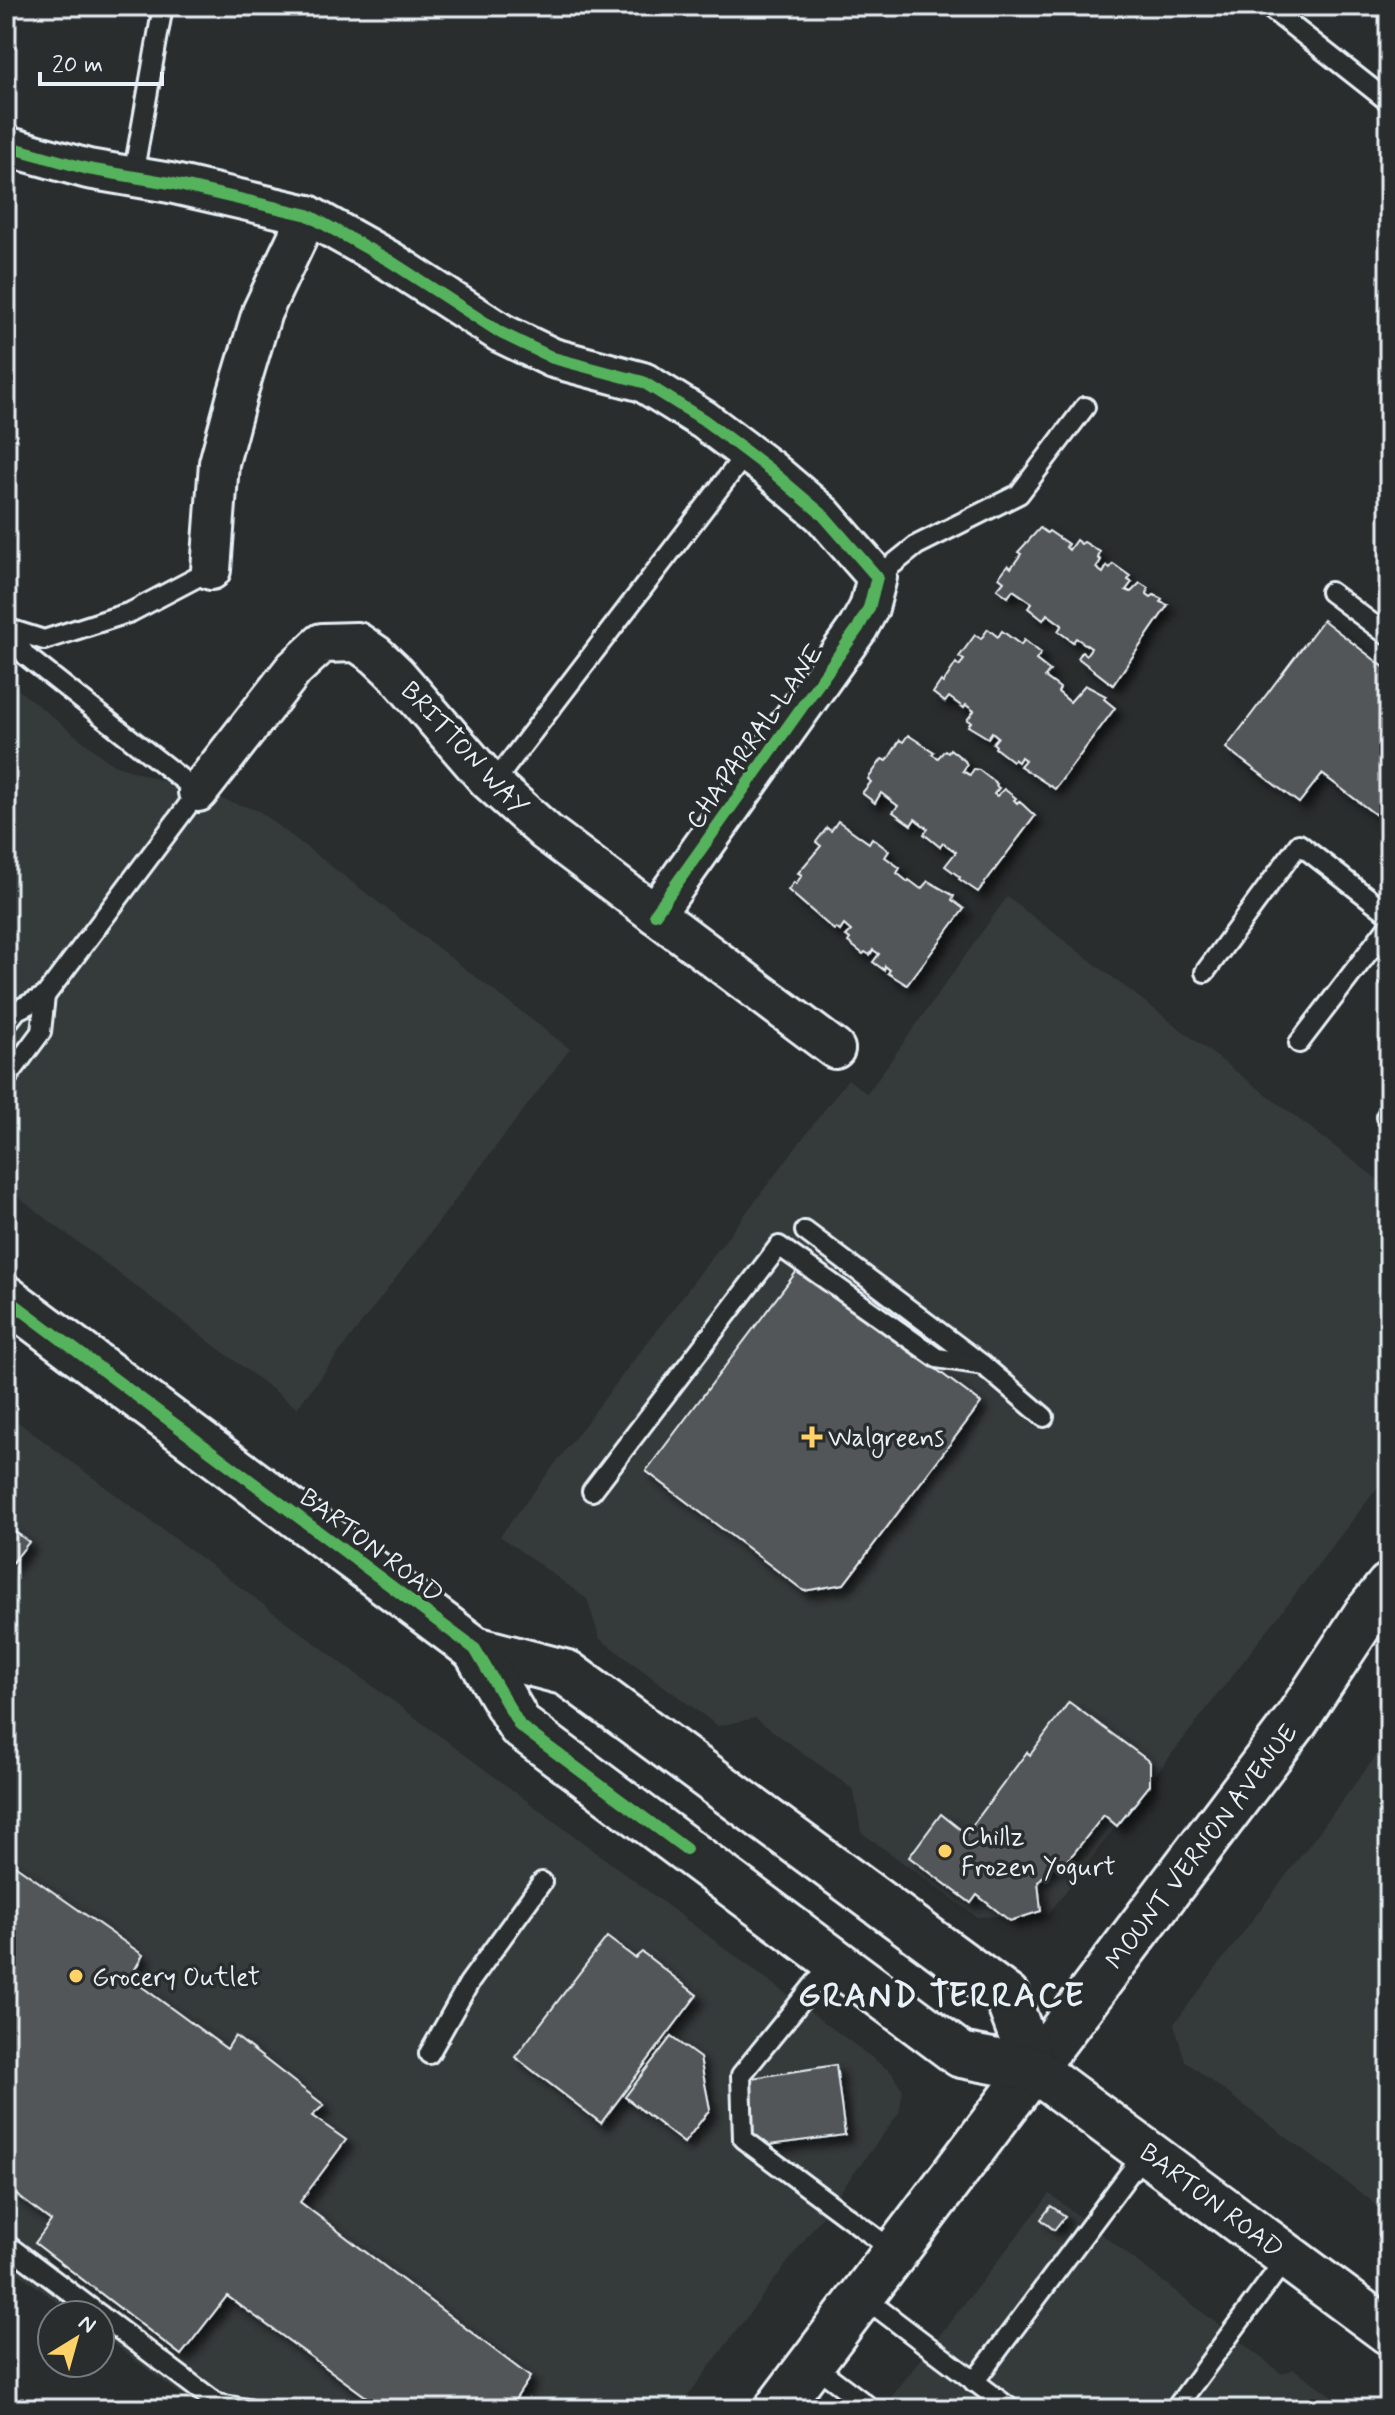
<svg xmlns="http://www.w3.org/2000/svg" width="1395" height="2415" font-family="Mynerve,sans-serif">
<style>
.built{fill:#363a3b}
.building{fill:#535759;stroke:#e8f1f8;stroke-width:2;filter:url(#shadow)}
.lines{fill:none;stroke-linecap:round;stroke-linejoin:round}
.lane-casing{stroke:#e8f1f8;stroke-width:24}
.street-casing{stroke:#e8f1f8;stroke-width:44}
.secondary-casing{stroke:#e8f1f8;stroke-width:50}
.primary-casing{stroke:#e8f1f8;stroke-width:50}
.lane{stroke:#2a2d2e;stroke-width:18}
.street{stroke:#2a2d2e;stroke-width:38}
.secondary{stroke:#2a2d2e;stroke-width:44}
.primary{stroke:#2a2d2e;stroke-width:44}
.cycleway-casing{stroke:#2a2d2e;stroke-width:17}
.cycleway{stroke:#56b35d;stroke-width:12}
.poi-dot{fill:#ffd166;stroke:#2a2d2e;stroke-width:3}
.labels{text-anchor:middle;stroke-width:7;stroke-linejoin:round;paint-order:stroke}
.street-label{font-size:26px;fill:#e8f1f8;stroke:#2a2d2e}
.poi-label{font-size:26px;fill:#e8f1f8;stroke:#2a2d2e;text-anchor:start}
.district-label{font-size:34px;font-weight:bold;letter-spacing:2px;fill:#e8f1f8;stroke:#2a2d2e}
</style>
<defs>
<filter id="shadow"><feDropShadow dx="7" dy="7" stdDeviation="4" flood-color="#0009"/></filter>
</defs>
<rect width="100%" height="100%" fill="#2a2d2e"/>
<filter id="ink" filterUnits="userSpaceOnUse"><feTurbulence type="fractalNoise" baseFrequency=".0125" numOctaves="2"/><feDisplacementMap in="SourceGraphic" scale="16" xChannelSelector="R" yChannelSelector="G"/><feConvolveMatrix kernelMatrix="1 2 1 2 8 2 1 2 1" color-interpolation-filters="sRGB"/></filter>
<g filter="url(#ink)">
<!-- built -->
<g class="built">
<polygon points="6,680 113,765 259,811 570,1049 297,1408 6,1188"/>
<polygon points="1007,897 1389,1188 1389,1462 1381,1483 1049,1913 977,1917 861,1832 854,1790 755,1718 718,1726 600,1639 587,1599 500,1536 848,1079 867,1094"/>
<polygon points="6,1413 891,2072 903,2090 899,2113 678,2409 201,2409 100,2334 100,2315 75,2315 6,2264"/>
<polygon points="1389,1739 1389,2214 1185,2061 1174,2024"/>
<polygon points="1050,2194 1282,2374 1294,2369 1350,2409 882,2409"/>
</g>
<!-- building -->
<g class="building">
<polygon points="1040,528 1047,533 1049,531 1068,544 1066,547 1069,550 1076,540 1081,544 1084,542 1100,552 1098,558 1101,560 1096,568 1103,573 1107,566 1110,568 1113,564 1130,576 1128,580 1132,582 1126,590 1131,592 1140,583 1148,588 1147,594 1151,597 1154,595 1162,599 1160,602 1168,605 1113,685 1078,658 1082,652 1086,655 1091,648 1076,638 1073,642 1058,631 1062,625 1047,614 1043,620 1028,608 1032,603 1013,590 1008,597 997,589 1004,581 999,577 1008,565 1011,568 1021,554 1018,552"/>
<polygon points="1323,620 1389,671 1389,825 1322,774 1299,803 1226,748"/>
<polygon points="988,629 998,637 1002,631 1021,645 1024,640 1041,653 1036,660 1050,671 1045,677 1060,688 1058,692 1070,702 1085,685 1106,696 1104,699 1115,708 1055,789 1020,766 1025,760 1021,757 1018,762 1014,759 1012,761 995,748 996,746 993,743 998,737 992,732 988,738 968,726 971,722 967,720 974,711 966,705 964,708 949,697 945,702 933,693 941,681 943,683 956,663 959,666 964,660 959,657 975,635 981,639"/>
<polygon points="908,735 934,752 932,754 938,758 945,750 948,752 950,749 965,761 967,765 963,771 970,775 974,769 979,770 997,784 996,786 999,788 994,794 997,796 1004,789 1016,798 1014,800 1017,803 1019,801 1035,816 978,892 959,879 960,877 945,866 956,852 943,843 940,847 924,834 928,829 915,819 911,825 893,812 898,806 881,793 875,803 862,793 871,782 868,779 882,759 887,761 900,740 903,742"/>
<polygon points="838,821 869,843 872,838 889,851 885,857 900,868 897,873 908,882 909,880 921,889 928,881 954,896 952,900 964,909 907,985 888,973 890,970 885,966 884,970 873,962 879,954 873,950 870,955 865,952 863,954 848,942 850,939 846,936 851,931 844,925 840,931 836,928 834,930 788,890 794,882 796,884 802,875 798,873 821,846 816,842 827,828 831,831"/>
<polygon points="800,1267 981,1403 844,1584 804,1591 646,1471"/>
<polygon points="6,1525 29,1542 6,1571"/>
<polygon points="1069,1702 1150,1762 1150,1785 1117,1826 1104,1815 1062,1868 1055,1862 1038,1882 1041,1911 1010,1921 977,1895 971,1903 909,1857 941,1814 966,1834 1027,1752 1030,1755"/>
<polygon points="6,1859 143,1955 130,1978 227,2049 235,2036 324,2105 312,2116 346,2140 300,2202 530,2377 509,2409 383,2409 227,2296 181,2355 35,2243 51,2221 6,2187"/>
<polygon points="607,1937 635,1958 642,1952 697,1995 601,2123 515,2057"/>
<polygon points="671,2037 700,2058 710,2109 684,2143 625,2097"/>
<polygon points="836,2065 845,2135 754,2147 745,2079"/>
<polygon points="1051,2206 1065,2216 1054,2230 1041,2219"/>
</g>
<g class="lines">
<!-- lane casing -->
<g class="lane-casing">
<g id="lane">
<polyline points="1267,6 1389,102"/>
<polyline points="133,176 163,6"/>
<polyline points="877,577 917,545 1019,494 1085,407"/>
<polyline points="1330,592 1389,636"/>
<polyline points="6,628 44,640 131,612 211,570"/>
<polyline points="492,785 747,452"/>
<polyline points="1205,972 1299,844 1389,914"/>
<polyline points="6,1024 17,1010 45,996 198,792 26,656 8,628"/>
<polyline points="1299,1043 1389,925"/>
<polyline points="6,1079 41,1032 45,996"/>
<polyline points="1386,1117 1389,1112"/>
<polyline points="805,1231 983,1365 1044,1417"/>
<polyline points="592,1491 779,1246 937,1358 983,1365"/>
<polyline points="834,1960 741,2075 743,2139 895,2252"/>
<polyline points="429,2054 469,1983 542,1882"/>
<polyline points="6,2244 100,2315"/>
<polyline points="862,2296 1011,2409"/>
<polyline points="100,2315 218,2404 248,2409"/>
<polyline points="811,2363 872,2409"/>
<polyline points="974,2382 1146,2151"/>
<polyline points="1175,2409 1287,2257"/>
</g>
</g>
<!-- street casing -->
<g class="street-casing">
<g id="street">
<polyline points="6,146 88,169 170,183 308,215 390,261 501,333 553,358 643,382 704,420 769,469 823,515 877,577 869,608 858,628 655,914"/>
<polyline points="211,570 219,463 238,392 262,312 308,215"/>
<polyline points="198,792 294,669 322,643 357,642 376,655 396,674 488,780 546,832 835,1049"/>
</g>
</g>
<!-- secondary casing -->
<g class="secondary-casing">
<polyline id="secondary" points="777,2409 1295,1722 1367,1613 1389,1586"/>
</g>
<!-- primary casing -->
<g class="primary-casing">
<g id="primary">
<polyline points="6,1298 475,1649 567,1673 1007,1997 1034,2069"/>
<polyline points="475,1649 520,1726 961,2055 1034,2069 1389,2332"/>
</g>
</g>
<!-- lane -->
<use href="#lane" class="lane"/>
<!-- street -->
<use href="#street" class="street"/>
<!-- secondary -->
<use href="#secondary" class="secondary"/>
<!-- primary -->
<use href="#primary" class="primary"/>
<!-- cycleway casing -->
<g class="cycleway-casing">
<g id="cycleway">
<polyline points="6,146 88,169 170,183 308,215 390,261 501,333 553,358 643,382 704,420 769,469 823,515 877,577 869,608 858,628 655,914"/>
<polyline points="6,1298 475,1649 520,1726 686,1849"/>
</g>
</g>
<!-- cycleway -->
<use href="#cycleway" class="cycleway"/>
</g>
</g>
<!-- markers -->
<g class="poi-dot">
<path d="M808 1425h8v8h8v8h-8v8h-8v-8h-8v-8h8z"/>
<circle cx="945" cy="1851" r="8"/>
<circle cx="76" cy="1976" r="8"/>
</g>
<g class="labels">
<!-- street labels -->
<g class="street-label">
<text transform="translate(754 736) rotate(-55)" y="9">CHAPARRAL LANE</text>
<text transform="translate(465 748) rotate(47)" y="9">BRITTON WAY</text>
<text transform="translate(372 1545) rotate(37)" y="9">BARTON ROAD</text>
<text transform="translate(1201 1846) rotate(-53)" y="9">MOUNT VERNON AVENUE</text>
<text transform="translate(1212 2200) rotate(37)" y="9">BARTON ROAD</text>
</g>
<!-- poi labels -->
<g class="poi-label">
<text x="828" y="1446">Walgreens</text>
<text x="961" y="1845">Chillz<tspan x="961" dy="30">Frozen Yogurt</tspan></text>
<text x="92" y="1985">Grocery Outlet</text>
</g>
<!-- district labels -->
<g class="district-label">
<text x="942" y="2006">GRAND TERRACE</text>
</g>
</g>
<!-- margin -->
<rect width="1395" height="2415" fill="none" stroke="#2a2d2e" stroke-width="32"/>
<rect x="16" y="16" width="1363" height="2383" fill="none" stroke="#e8f1f8" stroke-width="3" filter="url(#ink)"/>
<!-- north arrow -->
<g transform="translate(76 2339) rotate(37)"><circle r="38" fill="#2a2d2e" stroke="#767b7f" stroke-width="2"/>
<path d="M0-6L14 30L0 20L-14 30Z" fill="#ffd166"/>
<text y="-12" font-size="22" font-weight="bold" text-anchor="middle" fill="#e8f1f8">N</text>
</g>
<!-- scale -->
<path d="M40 72v12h122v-12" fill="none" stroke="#e8f1f8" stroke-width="4"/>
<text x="52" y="72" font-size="24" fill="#e8f1f8" stroke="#2a2d2e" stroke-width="6" paint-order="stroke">20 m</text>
</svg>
